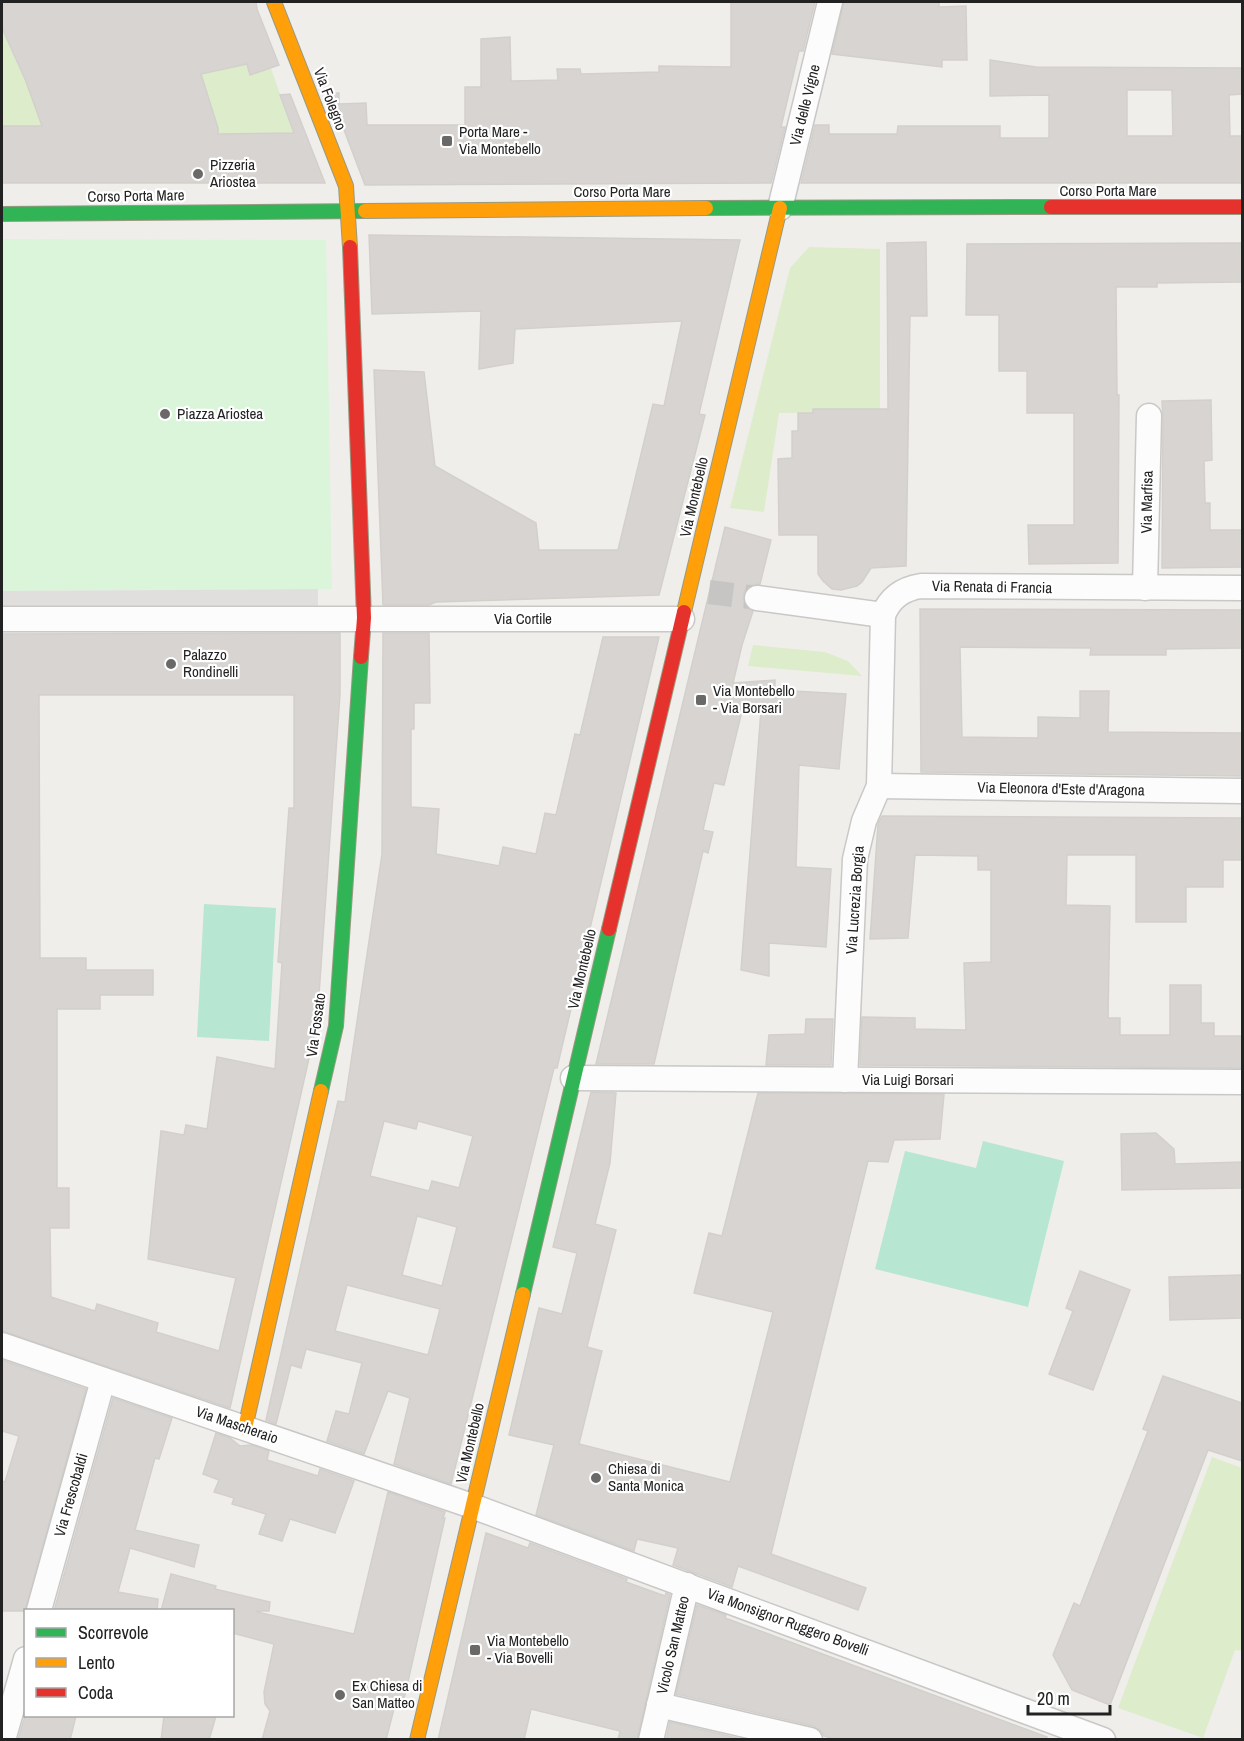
<svg xmlns="http://www.w3.org/2000/svg" width="1244" height="1741" font-family="'Archivo Narrow',sans-serif">
<style>
.grass{fill:#ddeccb}
.park{fill:#daf5da}
.pitch{fill:#b7e6d2}
.parking{fill:#e0dfde}
.building{fill:#d7d4d2;stroke:#d3d0cc;stroke-width:1.5;fill-rule:evenodd}
.lines{fill:none;stroke-linecap:round;stroke-linejoin:round}
.street-tunnel{stroke:#c7c5c3;stroke-width:24;stroke-dasharray:24 12;stroke-linecap:butt}
.street-casing{stroke:#c9c8c7;stroke-width:27}
.fast-casing{stroke:#999a82;stroke-width:16}
.slow-casing{stroke:#999a82;stroke-width:16}
.jam-casing{stroke:#999a82;stroke-width:16}
.street{stroke:#fdfcfc;stroke-width:24}
.fast{stroke:#30b455;stroke-width:14}
.slow{stroke:#ff9f0a;stroke-width:14}
.jam{stroke:#e5322d;stroke-width:14}
.poi-dot{fill:#6a6968;stroke:#fff;stroke-width:2}
.labels{text-anchor:middle;stroke-width:4.5;stroke-linejoin:round;paint-order:stroke}
.street-label{font-size:15px;fill:#222;stroke:#fff}
.poi-label{font-size:15px;fill:#222;stroke:#fff;text-anchor:start}
</style>
<rect width="100%" height="100%" fill="#f0eeeb"/>
<!-- grass -->
<g class="grass">
<polygon points="2,34 4,34 25,79 42,126 2,126"/>
<polygon points="247,60 271,68 294,134 218,134 218,128 201,74 221,70"/>
<polygon points="809,247 880,249 880,412 779,413 764,512 730,508 790,268"/>
<polygon points="753,645 825,652 848,661 862,676 748,666"/>
<polygon points="1212,1457 1242,1468 1242,1651 1235,1650 1203,1738 1118,1708"/>
</g>
<!-- park -->
<polygon class="park" points="2,239 326,240 332,589 2,591"/>
<!-- pitch -->
<g class="pitch">
<polygon points="204,904 276,908 269,1041 197,1037"/>
<polygon points="983,1141 1064,1161 1028,1307 875,1269 905,1151 976,1168"/>
</g>
<!-- parking -->
<polygon class="parking" points="318,589 318,612 2,613 2,591"/>
<!-- building -->
<g class="building">
<polygon points="2,2 256,2 257,9 279,65 250,75 247,64 201,74 218,128 218,134 294,133 280,95 290,94 325,183 2,183 2,126 42,126 25,79 2,28"/>
<polygon points="731,2 815,2 803,51 799,51 781,127 785,127 771,183 365,185 330,93 339,93 339,104 366,103 367,125 465,125 465,87 481,87 481,39 510,37 511,81 558,80 557,69 580,69 581,74 659,72 659,66 731,67"/>
<polygon points="844,2 939,2 939,7 966,6 967,60 942,60 942,67 832,54"/>
<path d="M 990,60 L 1036,67 L 1242,68 L 1242,94 L 1229,95 L 1230,136 L 1242,136 L 1242,183 L 801,183 L 815,125 L 829,125 L 829,134 L 897,134 L 898,126 L 1000,126 L 1000,138 L 1049,138 L 1049,95 L 990,96 ZM 1127,90 L 1172,90 L 1173,136 L 1127,136 Z"/>
<polygon points="369,235 740,240 699,414 705,415 659,595 436,602 429,605 383,605 374,370 424,372 435,466 536,523 539,550 618,550 653,404 664,406 682,321 515,329 513,363 479,369 481,311 372,314"/>
<polygon points="926,242 927,316 910,316 906,566 871,568 862,582 857,586 841,590 832,589 823,581 818,574 818,535 779,535 778,459 792,458 792,431 798,431 798,413 813,413 813,409 888,409 887,243"/>
<polygon points="1242,243 1242,282 1157,283 1157,287 1116,287 1117,395 1119,395 1118,563 1029,564 1028,525 1074,525 1074,413 1027,413 1027,371 999,371 999,315 966,315 967,244"/>
<polygon points="1211,400 1212,460 1204,461 1205,503 1210,503 1210,530 1242,530 1242,567 1162,568 1163,416 1162,401"/>
<polygon points="725,527 771,540 760,584 751,585 745,590 743,596 744,604 753,611 742,645 733,683 775,680 775,690 846,694 839,769 799,765 796,867 831,869 826,947 769,943 769,976 741,970 761,710 743,707 724,785 714,783 703,830 713,832 708,853 703,851 654,1064 596,1064"/>
<polygon points="920,609 1242,610 1242,648 1166,649 1166,655 1090,655 1091,648 960,647 962,737 1038,738 1038,717 1080,718 1080,691 1109,691 1108,732 1242,733 1242,776 921,772"/>
<path d="M 340,633 L 340,694 L 317,1023 L 230,1408 L 2,1331 L 2,634 ZM 39,695 L 294,695 L 294,808 L 289,808 L 278,962 L 282,963 L 275,1069 L 217,1057 L 207,1129 L 186,1125 L 184,1135 L 161,1131 L 148,1259 L 236,1278 L 219,1351 L 156,1332 L 158,1323 L 97,1304 L 95,1311 L 51,1297 L 50,1228 L 69,1228 L 69,1188 L 57,1188 L 57,1009 L 100,1009 L 100,995 L 153,995 L 153,970 L 86,970 L 86,958 L 40,958 Z"/>
<path d="M 383,633 L 429,633 L 430,703 L 414,703 L 414,729 L 411,729 L 411,807 L 439,809 L 436,854 L 499,866 L 503,847 L 536,854 L 545,813 L 556,815 L 575,734 L 580,735 L 603,637 L 659,637 L 557,1068 L 554,1068 L 451,1484 L 394,1464 L 410,1398 L 388,1391 L 364,1454 L 327,1441 L 336,1411 L 349,1414 L 362,1363 L 306,1349 L 301,1368 L 291,1365 L 276,1424 L 266,1420 L 338,1101 L 345,1102 L 382,854 ZM 384,1121 L 416,1129 L 418,1121 L 473,1136 L 459,1188 L 432,1181 L 429,1191 L 370,1176 ZM 417,1216 L 457,1227 L 442,1286 L 402,1275 ZM 347,1285 L 440,1309 L 428,1355 L 335,1331 Z"/>
<polygon points="882,816 1242,818 1242,860 1223,860 1223,887 1186,887 1186,922 1136,922 1136,855 1067,855 1066,905 1110,906 1108,1018 1120,1018 1120,1035 1170,1035 1170,985 1201,985 1201,1023 1214,1023 1214,1036 1242,1036 1242,1068 860,1065 862,1017 915,1018 915,1029 966,1030 964,963 991,962 991,870 978,870 978,856 915,855 908,938 870,939 878,824"/>
<polygon points="806,1019 833,1019 831,1065 766,1065 769,1035 805,1034"/>
<polygon points="591,1092 616,1093 610,1163 595,1224 616,1230 587,1347 602,1351 579,1444 730,1482 773,1312 694,1293 709,1233 722,1236 758,1093 944,1094 940,1139 894,1140 888,1162 868,1161 771,1554 866,1588 858,1610 738,1566 732,1587 673,1565 678,1548 637,1539 634,1551 536,1515 554,1445 509,1435 539,1308 562,1314 577,1253 553,1247"/>
<polygon points="1156,1133 1174,1149 1175,1164 1242,1162 1242,1188 1122,1190 1121,1134"/>
<polygon points="1080,1271 1130,1290 1093,1390 1049,1374 1073,1311 1066,1308"/>
<polygon points="1242,1275 1242,1318 1170,1320 1169,1277"/>
<polygon points="2,1360 86,1389 25,1611 2,1611 2,1481 5,1482 19,1436 2,1431"/>
<polygon points="1163,1376 1242,1403 1242,1461 1208,1450 1110,1705 1072,1690 1053,1655 1074,1603 1080,1606 1148,1431 1143,1429"/>
<polygon points="113,1398 172,1418 159,1459 155,1458 135,1530 199,1545 194,1567 130,1548 118,1592 158,1599 157,1611 54,1611"/>
<polygon points="216,1433 230,1438 240,1446 251,1445 269,1451 267,1460 318,1476 320,1469 354,1481 335,1533 290,1519 282,1541 259,1534 266,1514 232,1504 234,1498 214,1492 219,1480 203,1474"/>
<polygon points="388,1492 445,1512 443,1518 445,1518 404,1699 397,1697 386,1740 262,1740 270,1711 265,1704 264,1692 274,1644 232,1633 232,1611 161,1611 171,1574 216,1586 215,1589 270,1602 269,1611 257,1611 257,1612 354,1634"/>
<polygon points="486,1533 528,1548 530,1543 627,1579 626,1582 665,1596 666,1593 670,1595 637,1740 618,1740 620,1731 531,1709 524,1740 438,1740"/>
<polygon points="697,1605 726,1615 725,1618 1047,1737 1046,1740 838,1740 824,1736 820,1730 813,1726 676,1694"/>
<polygon points="25,1716 76,1716 70,1740 18,1740"/>
<polygon points="164,1716 216,1716 209,1740 161,1740"/>
<polygon points="670,1722 745,1740 666,1740"/>
</g>
<g class="lines">
<!-- street-tunnel -->
<polyline class="street-tunnel" points="709,592 757,598"/>
<!-- street casing -->
<g class="street-casing">
<g id="street">
<polyline points="780,208 830,2"/>
<polyline points="1145,588 1149,416"/>
<polyline points="757,598 883,615"/>
<polyline points="2,619 682,619"/>
<polyline points="879,786 1242,791"/>
<polyline points="573,1078 1242,1082"/>
<path d="M 845,1080 L 855,859 L 864,821 L 879,786 L 883,615 C 890,598 902,589 921,586 L 1242,588"/>
<polyline points="2,1345 472,1506 1103,1740"/>
<polyline points="39,1610 103,1380"/>
<polyline points="659,1705 810,1740"/>
<polyline points="3,1740 26,1659"/>
<polyline points="651,1740 687,1585"/>
</g>
</g>
<!-- fast casing -->
<g class="fast-casing">
<g id="fast">
<polyline points="706,208 1051,207"/>
<polyline points="2,214 365,211"/>
<polyline points="321,1091 336,1026 361,657"/>
<polyline points="523,1294 609,929"/>
</g>
</g>
<!-- slow casing -->
<g class="slow-casing">
<g id="slow">
<polyline points="274,2 346,186 350,247"/>
<polyline points="365,211 706,208"/>
<polyline points="684,612 780,208"/>
<polyline points="245,1428 321,1091"/>
<polyline points="417,1740 523,1294"/>
</g>
</g>
<!-- jam casing -->
<g class="jam-casing">
<g id="jam">
<polyline points="1051,207 1242,207"/>
<polyline points="350,247 364,618 361,657"/>
<polyline points="609,929 684,612"/>
</g>
</g>
<!-- street -->
<use href="#street" class="street"/>
<!-- fast -->
<use href="#fast" class="fast"/>
<!-- slow -->
<use href="#slow" class="slow"/>
<!-- jam -->
<use href="#jam" class="jam"/>
</g>
<!-- markers -->
<g class="poi-dot">
<rect x="441" y="135" width="12" height="12" rx="3"/>
<circle cx="198" cy="174" r="6"/>
<circle cx="165" cy="414" r="6"/>
<circle cx="171" cy="664" r="6"/>
<rect x="695" y="694" width="12" height="12" rx="3"/>
<circle cx="596" cy="1478" r="6"/>
<rect x="469" y="1644" width="12" height="12" rx="3"/>
<circle cx="340" cy="1695" r="6"/>
</g>
<g class="labels">
<!-- street labels -->
<g class="street-label">
<text transform="translate(330 99) rotate(69)" y="5">Via Folegno</text>
<text transform="translate(805 105) rotate(-76)" y="5">Via delle Vigne</text>
<text x="1108" y="196">Corso Porta Mare</text>
<text x="622" y="197">Corso Porta Mare</text>
<text transform="translate(136 196) rotate(-1)" y="5">Corso Porta Mare</text>
<text transform="translate(694 497) rotate(-77)" y="5">Via Montebello</text>
<text transform="translate(1147 502) rotate(-89)" y="5">Via Marfisa</text>
<text transform="translate(992 587) rotate(1)" y="5">Via Renata di Francia</text>
<text x="523" y="624">Via Cortile</text>
<text transform="translate(1061 789) rotate(1)" y="5">Via Eleonora d'Este d'Aragona</text>
<text transform="translate(855 900) rotate(-86)" y="5">Via Lucrezia Borgia</text>
<text transform="translate(582 969) rotate(-77)" y="5">Via Montebello</text>
<text transform="translate(316 1025) rotate(-82)" y="5">Via Fossato</text>
<text x="908" y="1085">Via Luigi Borsari</text>
<text transform="translate(237 1425) rotate(19)" y="5">Via Mascheraio</text>
<text transform="translate(470 1443) rotate(-77)" y="5">Via Montebello</text>
<text transform="translate(71 1495) rotate(-74)" y="5">Via Frescobaldi</text>
<text transform="translate(788 1622) rotate(20)" y="5">Via Monsignor Ruggero Bovelli</text>
<text transform="translate(673 1645) rotate(-77)" y="5">Vicolo San Matteo</text>
</g>
<!-- poi labels -->
<g class="poi-label">
<text x="459" y="137">Porta Mare -<tspan x="459" dy="17">Via Montebello</tspan></text>
<text x="210" y="170">Pizzeria<tspan x="210" dy="17">Ariostea</tspan></text>
<text x="177" y="419">Piazza Ariostea</text>
<text x="183" y="660">Palazzo<tspan x="183" dy="17">Rondinelli</tspan></text>
<text x="713" y="696">Via Montebello<tspan x="713" dy="17">- Via Borsari</tspan></text>
<text x="608" y="1474">Chiesa di<tspan x="608" dy="17">Santa Monica</tspan></text>
<text x="487" y="1646">Via Montebello<tspan x="487" dy="17">- Via Bovelli</tspan></text>
<text x="352" y="1691">Ex Chiesa di<tspan x="352" dy="17">San Matteo</tspan></text>
</g>
</g>
<!-- border -->
<rect width="1244" height="1741" fill="none" stroke="#222222" stroke-width="6"/>
<!-- legend -->
<rect x="24" y="1609" width="210" height="108" fill="#ffffff" stroke="#a7a7a7" stroke-width="1.5"/>
<rect x="36" y="1628" width="30" height="9" fill="#30b455" stroke="#a7a7a7" stroke-width="1.5"/>
<text x="78" y="1639" font-size="18" fill="#222222">Scorrevole</text>
<rect x="36" y="1658" width="30" height="9" fill="#ff9f0a" stroke="#a7a7a7" stroke-width="1.5"/>
<text x="78" y="1669" font-size="18" fill="#222222">Lento</text>
<rect x="36" y="1688" width="30" height="9" fill="#e5322d" stroke="#a7a7a7" stroke-width="1.5"/>
<text x="78" y="1699" font-size="18" fill="#222222">Coda</text>
<!-- scale -->
<path d="M1028 1705v9h82v-9" fill="none" stroke="#222222" stroke-width="3"/>
<text x="1037" y="1705" font-size="18" fill="#222222" stroke="#ffffff" stroke-width="4.5" paint-order="stroke">20 m</text>
</svg>
